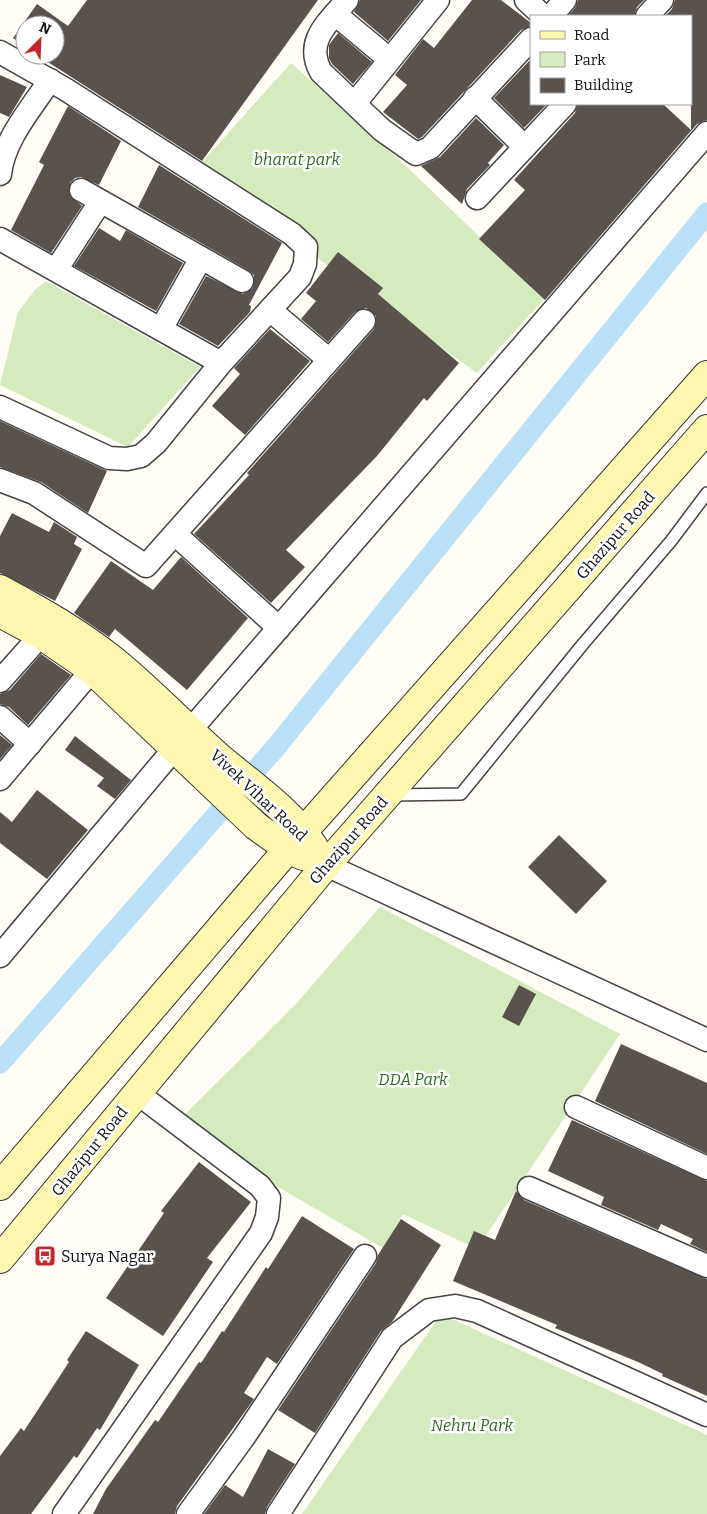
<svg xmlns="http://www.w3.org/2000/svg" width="707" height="1514" font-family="Bitter,serif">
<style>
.green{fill:#d5ebbd}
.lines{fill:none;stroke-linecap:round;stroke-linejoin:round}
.canal{stroke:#b9e0f7;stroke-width:21}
.building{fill:#5a524d}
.lane-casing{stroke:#444;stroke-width:14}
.street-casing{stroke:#444;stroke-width:25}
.secondary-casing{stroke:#333;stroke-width:30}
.lane{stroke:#fff;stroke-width:11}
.street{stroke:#fff;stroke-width:22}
.secondary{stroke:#fff6b0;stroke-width:28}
.labels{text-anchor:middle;stroke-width:5;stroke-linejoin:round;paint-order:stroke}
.park-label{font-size:16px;font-style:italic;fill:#2f6b1f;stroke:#fff}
.street-label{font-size:16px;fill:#111;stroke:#fff}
.poi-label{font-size:16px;fill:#111;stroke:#fff;text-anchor:start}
</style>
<rect width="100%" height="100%" fill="#fffdf5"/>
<!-- green -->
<g class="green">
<polygon points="291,63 405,165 544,299 477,373 195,170"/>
<polygon points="46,281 200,367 128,447 0,385 18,312 35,290"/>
<polygon points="380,907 620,1034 477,1249 403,1214 383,1248 173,1126 295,1005"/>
<polygon points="441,1314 707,1435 707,1514 302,1514"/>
</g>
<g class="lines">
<!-- canal -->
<polyline class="canal" points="0,1063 276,747 707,213"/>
</g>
<!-- building -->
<g class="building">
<polygon points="87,0 318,0 202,161 37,55 55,55 55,25 25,25 25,47 13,38 37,4 68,26"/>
<polygon points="360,0 421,0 388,41 354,12"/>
<polygon points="472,0 501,0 531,23 531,26 521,30 422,137 418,139 383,112 407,85 395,75 423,39 434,48"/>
<polygon points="578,0 644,0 637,7 634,16 568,16 575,8"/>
<polygon points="675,0 707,0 707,120 697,124 545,300 479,239 525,190 514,180 575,113 578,104 663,104 691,130 691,16 665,16 672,9"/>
<polygon points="338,33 372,62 353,84 332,64 329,58 329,45"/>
<polygon points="531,59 531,104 547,104 524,128 494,98"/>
<polygon points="0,75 27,87 9,117 0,113"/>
<polygon points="68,106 121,141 99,185 81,177 75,178 70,183 70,196 82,206 51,253 11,230 44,165 39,162"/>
<polygon points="476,118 504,145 488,163 490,165 467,189 462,204 421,166 440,157"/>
<polygon points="159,165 282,243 249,305 251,306 250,312 218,346 179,324 206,276 243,294 253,288 254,275 248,270 138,207"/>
<polygon points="99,228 120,241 126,230 183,263 156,311 74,266"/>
<polygon points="338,252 383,288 378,294 459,363 427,401 424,398 377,456 286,550 305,567 271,603 194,534 249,475 247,473 374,329 376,316 366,308 355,312 328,342 301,319 316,301 306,293"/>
<polygon points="270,329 310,361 245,435 212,406 240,374 234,368"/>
<polygon points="0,421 107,471 88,513 41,482 0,467"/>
<polygon points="12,513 49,532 54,522 77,537 74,544 82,549 55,601 0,573 0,536"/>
<polygon points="181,557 248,618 187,690 115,629 109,637 74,613 111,561 153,590"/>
<polygon points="41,654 71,675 28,725 9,707 0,704 0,694 10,690"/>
<polygon points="0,735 12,745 0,759"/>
<polygon points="75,736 131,780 115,799 97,786 104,778 65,750"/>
<polygon points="37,790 88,830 47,879 0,843 0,812 12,822"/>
<polygon points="559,835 607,881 576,914 528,867"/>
<polygon points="519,985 536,994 519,1026 502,1017"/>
<polygon points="621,1044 707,1083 707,1154 595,1101"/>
<polygon points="572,1120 707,1181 707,1252 690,1244 693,1239 661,1224 658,1230 601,1205 604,1197 548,1171"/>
<polygon points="199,1162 251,1202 207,1258 213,1262 163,1336 106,1298 164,1213 161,1211"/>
<polygon points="516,1191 524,1200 707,1279 707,1396 662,1376 663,1374 638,1362 555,1328 557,1325 453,1281 474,1231 495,1240"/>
<polygon points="302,1216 354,1249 277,1364 267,1357 244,1393 254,1399 177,1506 175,1514 93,1514 106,1489 155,1420 158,1422 199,1362 201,1363 222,1331 224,1332 266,1267 268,1269"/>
<polygon points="401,1219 441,1245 392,1322 381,1331 315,1433 278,1410 376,1263 378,1255"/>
<polygon points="86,1331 139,1365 100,1430 97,1428 77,1458 74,1456 31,1514 0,1514 0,1456 21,1428 24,1431 69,1362 67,1360"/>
<polygon points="268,1449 295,1464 267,1507 265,1514 204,1514 225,1485 243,1497"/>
</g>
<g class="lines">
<!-- lane casing -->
<g class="lane-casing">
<polyline id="lane" points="391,795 461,794 583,644 671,541 707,493"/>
</g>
<!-- street casing -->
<g class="street-casing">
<g id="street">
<path d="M 347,0 C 328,23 304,41 321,72 L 382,130 L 416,154 L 430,148 L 531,39"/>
<polyline points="526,0 543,16"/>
<polyline points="335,14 389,59"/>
<polyline points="551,16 565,0"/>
<polyline points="647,16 662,0"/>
<polyline points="0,52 65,89 292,234 306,247 305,264 300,277 221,363 156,443 141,456 127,459 109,458 0,407"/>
<polyline points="475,98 525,147"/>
<polyline points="355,103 438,0"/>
<path d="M 0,174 C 4,139 31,109 50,80"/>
<polyline points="81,190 242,281"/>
<polyline points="477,198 565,104"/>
<polyline points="0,239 221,363"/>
<polyline points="56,270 100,202"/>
<polyline points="270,310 328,359"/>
<polyline points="161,329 201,258"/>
<polyline points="0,480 34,493 146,566 364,321"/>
<polyline points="176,535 279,628"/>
<polyline points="0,681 41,635"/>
<polyline points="0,717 30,744"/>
<polyline points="0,779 92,670"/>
<polyline points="326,865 707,1040"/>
<polyline points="0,956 174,749 707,133"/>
<polyline points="576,1107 707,1168"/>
<polyline points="529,1188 707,1266"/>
<polyline points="64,1514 261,1233 267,1217 269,1198 260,1186 137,1093"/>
<polyline points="188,1514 244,1437 365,1256"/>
<polyline points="278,1514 392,1338 429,1310 455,1306 477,1311 707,1415"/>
</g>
</g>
<!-- secondary casing -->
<g class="secondary-casing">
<g id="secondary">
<path d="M 0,589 C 39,610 78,632 113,660 C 150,690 184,726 220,758 C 252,785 291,811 314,847"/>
<polyline points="0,613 41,635 92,670 256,826 288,849 303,856"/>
<polyline points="0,1186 288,849 707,375"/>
<polyline points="0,1259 326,865 707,429"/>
</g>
</g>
<!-- lane -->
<use href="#lane" class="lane"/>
<!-- street -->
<use href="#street" class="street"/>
<!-- secondary -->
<use href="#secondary" class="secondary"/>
</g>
<!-- icons -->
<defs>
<g id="bus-square" transform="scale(1.125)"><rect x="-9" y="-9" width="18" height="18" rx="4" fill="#c4262e" stroke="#fff"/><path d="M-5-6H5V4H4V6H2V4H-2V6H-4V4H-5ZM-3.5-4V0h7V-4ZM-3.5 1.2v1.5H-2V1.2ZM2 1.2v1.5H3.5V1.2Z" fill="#fff"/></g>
</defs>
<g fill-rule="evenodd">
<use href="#bus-square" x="45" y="1256"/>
</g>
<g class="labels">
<!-- park labels -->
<g class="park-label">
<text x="297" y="165">bharat park</text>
<text x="413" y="1085">DDA Park</text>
<text x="472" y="1431">Nehru Park</text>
</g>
<!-- street labels -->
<g class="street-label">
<text transform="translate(615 535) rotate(-49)" y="6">Ghazipur Road</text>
<text transform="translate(259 795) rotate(43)" y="6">Vivek Vihar Road</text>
<text transform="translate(348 840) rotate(-49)" y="6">Ghazipur Road</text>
<text transform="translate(89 1151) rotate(-51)" y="6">Ghazipur Road</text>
</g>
<!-- poi labels -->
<g class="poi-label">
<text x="61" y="1262">Surya Nagar</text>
</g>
</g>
<!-- legend -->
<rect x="530" y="15" width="162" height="90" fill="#ffffff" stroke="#a0a0a0"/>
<rect x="540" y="31" width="25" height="8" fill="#fff6b0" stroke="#a0a0a0"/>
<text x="574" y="40" font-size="15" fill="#111111">Road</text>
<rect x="540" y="52" width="25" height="15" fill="#d5ebbd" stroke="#a0a0a0"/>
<text x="574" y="65" font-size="15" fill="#111111">Park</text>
<rect x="540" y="78" width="25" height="15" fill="#5a524d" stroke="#a0a0a0"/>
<text x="574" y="90" font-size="15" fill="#111111">Building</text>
<!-- north arrow -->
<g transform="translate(40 40) rotate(24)"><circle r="24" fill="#ffffff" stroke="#a0a0a0"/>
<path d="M0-4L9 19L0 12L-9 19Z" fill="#c4262e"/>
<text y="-8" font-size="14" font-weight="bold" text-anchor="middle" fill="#111111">N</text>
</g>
</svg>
